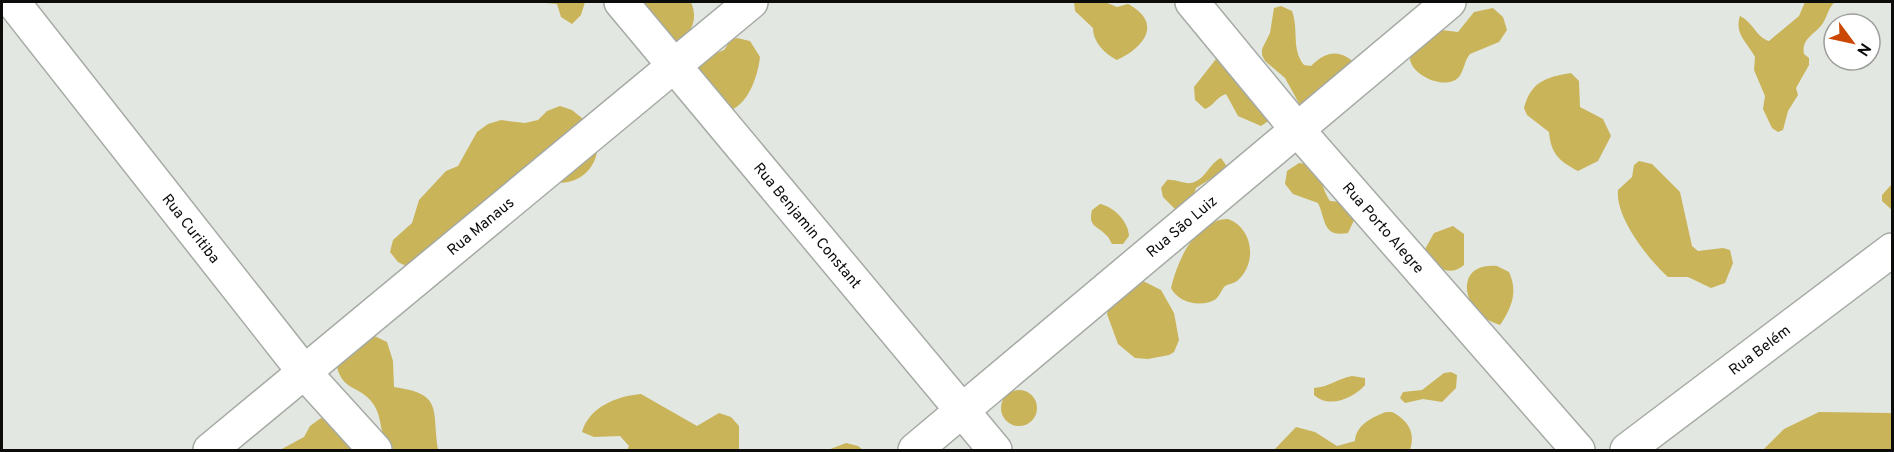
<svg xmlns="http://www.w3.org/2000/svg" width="1894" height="452" font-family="Overpass,sans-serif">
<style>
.forest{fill:#c9b45a}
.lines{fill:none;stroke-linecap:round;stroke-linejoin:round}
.street-casing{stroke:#a6aaa4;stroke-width:36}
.secondary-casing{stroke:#a6aaa4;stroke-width:36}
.street{stroke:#fff;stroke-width:33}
.secondary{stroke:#fff;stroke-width:33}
.labels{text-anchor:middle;stroke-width:6;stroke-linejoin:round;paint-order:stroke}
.street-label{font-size:15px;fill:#0c0d0b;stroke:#fff}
</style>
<rect width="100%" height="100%" fill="#e3e7e1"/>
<!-- forest -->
<g class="forest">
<polygon points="535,2 585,2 581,15 572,24 561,17 557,4"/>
<path d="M 618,2 L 691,2 C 700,24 688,37 669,47 Z"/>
<path d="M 1074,2 L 1105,2 L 1117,7 L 1128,4 C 1163,23 1145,47 1117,60 C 1105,54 1093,42 1093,28 L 1075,11 Z"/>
<path d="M 1805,2 L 1835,2 C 1828,8 1828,15 1823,23 C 1816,34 1801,38 1804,54 L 1809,58 L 1809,65 L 1796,88 L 1798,95 L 1788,111 L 1783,130 L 1778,132 L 1772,128 L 1763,109 L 1765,96 L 1754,70 L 1755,57 C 1747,42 1734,34 1740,16 C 1753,22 1756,37 1769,41 L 1799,16 Z"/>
<path d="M 1281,6 L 1292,11 C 1299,30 1291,49 1304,65 L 1311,66 C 1329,48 1343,50 1360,68 L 1301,107 L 1285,78 L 1265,61 L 1262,55 L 1262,49 L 1270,33 L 1274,8 Z"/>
<path d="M 1493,8 L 1503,17 L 1507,30 L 1499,42 L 1470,54 C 1464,61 1464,72 1458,78 C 1443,92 1403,71 1411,53 C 1415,44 1427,36 1433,29 L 1458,32 L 1474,12 Z"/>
<path d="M 737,38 L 750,41 L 760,57 C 758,75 749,103 731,110 L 694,73 L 706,57 L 724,50 L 731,40 Z"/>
<path d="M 1216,59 L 1222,59 L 1273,111 L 1267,122 L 1261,126 L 1238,116 L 1226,94 C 1216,97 1214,106 1205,109 L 1195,100 L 1194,87 Z"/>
<path d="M 1571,73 L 1579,81 L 1580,107 L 1603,119 L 1611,136 L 1598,161 L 1578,171 C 1559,161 1551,154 1549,132 L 1527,115 L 1524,108 C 1531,81 1547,77 1571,73 Z"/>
<path d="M 560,106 L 572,110 L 593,127 C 595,135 598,142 597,151 C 594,175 568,190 547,179 L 450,241 L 438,239 L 410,268 L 398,262 L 390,252 L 393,240 L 412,223 L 419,200 L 446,171 L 458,166 L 477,132 L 488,124 L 501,120 L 525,123 L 538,120 L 547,111 Z"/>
<path d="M 1221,158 L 1228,168 L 1196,188 L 1189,208 L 1176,210 L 1163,197 L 1161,188 L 1167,180 C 1175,179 1184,184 1191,183 C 1206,180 1209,163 1221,158 Z"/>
<path d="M 1639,161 L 1652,164 L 1680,192 L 1692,246 L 1698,251 L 1723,248 L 1730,250 L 1733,263 L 1725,283 L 1711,288 L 1688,277 L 1668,277 C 1648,259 1615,217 1618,190 L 1632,177 L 1634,165 Z"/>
<path d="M 1299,163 C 1323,165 1319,185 1330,201 L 1343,202 L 1356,216 L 1348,233 C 1322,238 1326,219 1318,203 L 1293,194 L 1285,184 L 1287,171 Z"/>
<polygon points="1892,184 1892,210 1882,201 1882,195"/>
<path d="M 1100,204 C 1113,206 1129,222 1129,236 L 1123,244 L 1112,244 C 1110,241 1109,237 1106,235 C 1097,225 1088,227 1092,210 Z"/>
<path d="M 1228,219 C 1253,228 1258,263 1237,281 C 1233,284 1227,284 1224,287 C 1221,291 1220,295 1216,299 C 1202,308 1178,303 1171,288 C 1177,261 1196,219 1228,219 Z"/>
<path d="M 1453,226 L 1464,234 L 1464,265 C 1447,279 1435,265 1424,251 L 1434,233 Z"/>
<path d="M 1497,266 L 1509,272 C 1518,292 1512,307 1500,325 C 1461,314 1452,262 1497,266 Z"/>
<polygon points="1143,281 1161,290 1174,313 1179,340 1174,352 1169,355 1148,359 1135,358 1118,344 1107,314 1113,295 1136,282"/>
<path d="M 364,331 L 387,342 L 393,361 L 394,387 C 443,394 432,408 438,449 L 442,450 L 394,450 C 377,435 384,421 374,405 C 361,384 340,393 336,361 Z"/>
<polygon points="1451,372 1457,375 1456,388 1442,402 1423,399 1405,403 1400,398 1403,392 1422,390 1444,373"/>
<path d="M 1352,376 L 1365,378 L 1365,385 C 1354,398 1329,409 1314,395 L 1314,388 C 1329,387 1337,379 1352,376 Z"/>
<circle cx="1019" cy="408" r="18"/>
<path d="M 641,394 L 697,426 L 719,413 L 731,417 L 739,426 L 739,450 L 627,450 L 629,446 L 620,436 L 594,437 L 582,432 C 589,407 617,396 641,394 Z"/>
<path d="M 1386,412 L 1392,412 C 1408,420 1416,433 1410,450 L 1274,450 L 1296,427 L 1315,432 L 1337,446 L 1355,441 C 1356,425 1372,417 1386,412 Z"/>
<polygon points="1819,412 1892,413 1892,450 1763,450 1784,429"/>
<polygon points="321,418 332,424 356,450 280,450 304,437 310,426"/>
<polygon points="846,443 858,446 863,450 828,450"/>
</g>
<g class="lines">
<!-- street casing -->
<g class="street-casing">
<g id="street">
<path id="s1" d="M 13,2 L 305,373 L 375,450"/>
<path id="s2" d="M 1192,2 L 1296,128 L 1578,450"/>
<path id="s3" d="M 210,450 L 751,2"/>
<path id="s4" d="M 915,450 L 1449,2"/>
<path id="s5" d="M 1627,450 L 1892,250"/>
</g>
</g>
<!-- secondary casing -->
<g class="secondary-casing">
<g id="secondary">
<path id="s6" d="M 621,2 L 995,450"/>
</g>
</g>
<!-- street -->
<use href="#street" class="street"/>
<!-- secondary -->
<use href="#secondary" class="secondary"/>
</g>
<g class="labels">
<!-- street labels -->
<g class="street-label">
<text dy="5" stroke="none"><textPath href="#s4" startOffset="348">Rua São Luiz</textPath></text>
<text dy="5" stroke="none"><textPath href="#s3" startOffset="351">Rua Manaus</textPath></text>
<text dy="5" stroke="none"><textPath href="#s6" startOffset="291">Rua Benjamin Constant</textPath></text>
<text dy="5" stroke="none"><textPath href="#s1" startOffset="288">Rua Curitiba</textPath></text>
<text dy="5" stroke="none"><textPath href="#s2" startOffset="296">Rua Porto Alegre</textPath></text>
<text dy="5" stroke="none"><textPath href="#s5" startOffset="166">Rua Belém</textPath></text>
</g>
</g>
<!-- border -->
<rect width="1894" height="452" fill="none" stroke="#0c0d0b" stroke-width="6"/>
<!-- north arrow -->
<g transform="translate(1852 42) rotate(123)"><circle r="28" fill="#ffffff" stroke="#9e9e9d" stroke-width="1.5"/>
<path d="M0-4.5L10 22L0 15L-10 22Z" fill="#cc4703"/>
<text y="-9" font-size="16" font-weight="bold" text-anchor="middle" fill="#0c0d0b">N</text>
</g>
</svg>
